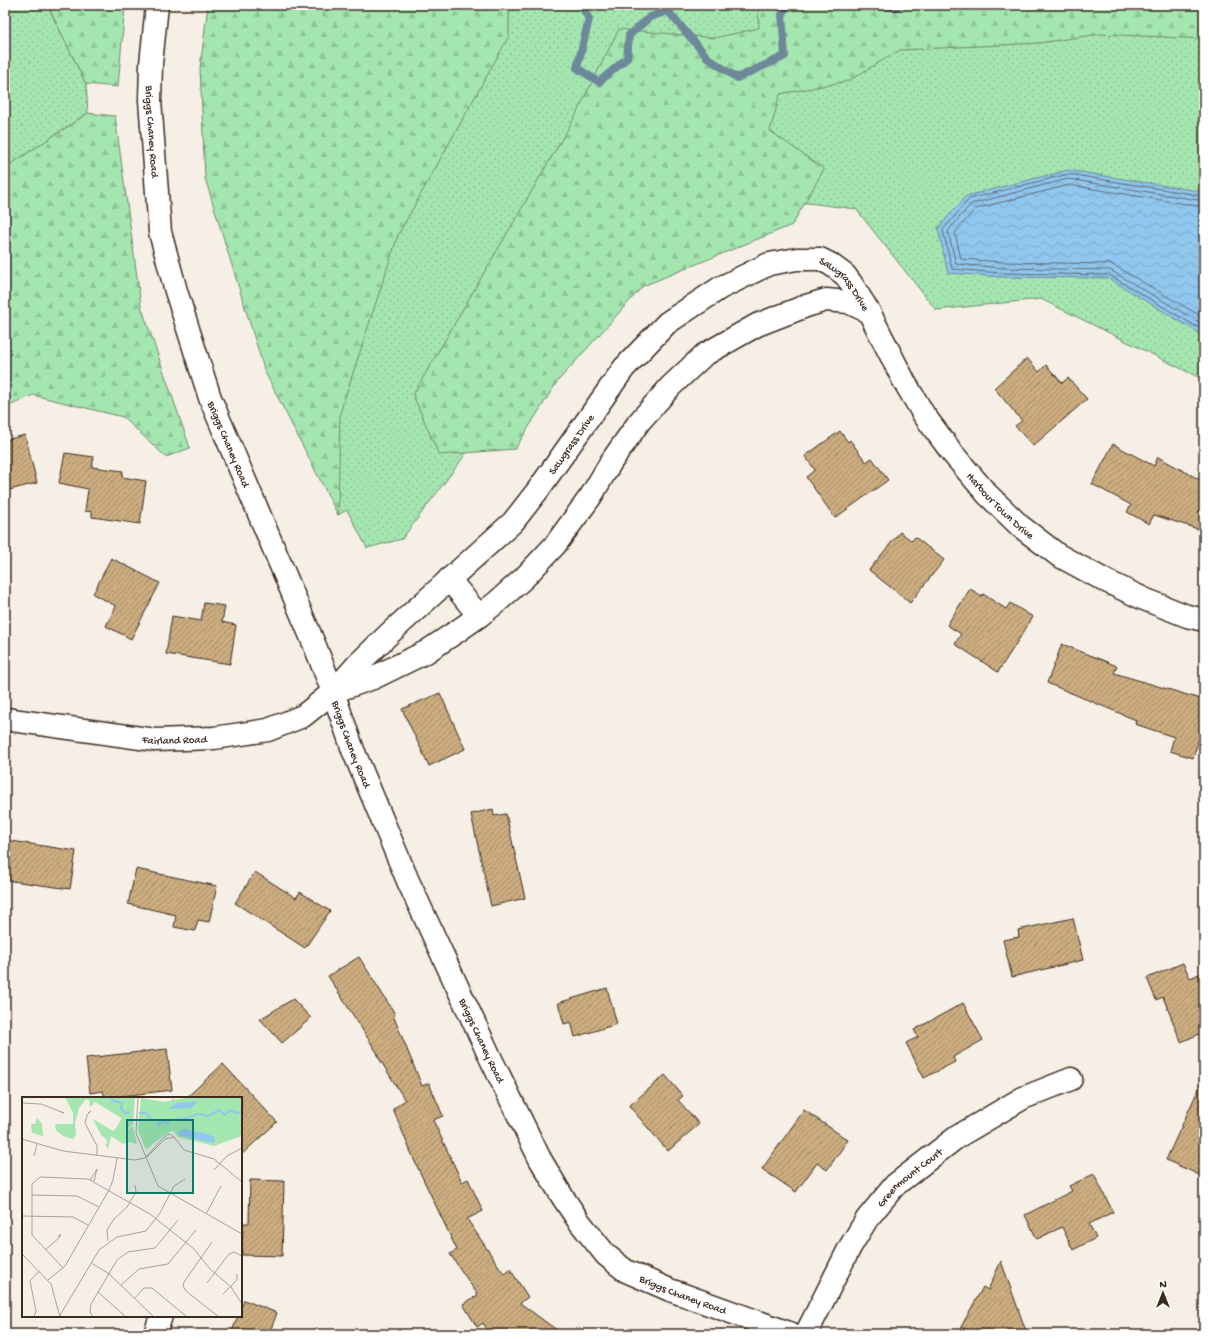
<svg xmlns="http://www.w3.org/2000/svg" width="1209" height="1339" font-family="'Gochi Hand',sans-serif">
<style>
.grass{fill:url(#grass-dots);stroke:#708867}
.forest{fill:url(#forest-firs);stroke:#708867}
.water{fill:url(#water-waves);stroke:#6e889b}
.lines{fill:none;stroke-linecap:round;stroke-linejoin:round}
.shore{stroke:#5d6971;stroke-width:1}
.stream{stroke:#6e889b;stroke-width:8}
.building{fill:url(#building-hatch);stroke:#3b2a1e}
.minor-casing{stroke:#3b2a1e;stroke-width:25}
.secondary-casing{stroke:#3b2a1e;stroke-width:25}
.minor{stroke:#fff;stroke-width:22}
.secondary{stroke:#fff;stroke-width:22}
.labels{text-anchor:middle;stroke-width:4;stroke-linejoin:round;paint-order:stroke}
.street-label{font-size:11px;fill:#3b2a1e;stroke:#fff}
.inset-river{fill:none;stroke:#90c7ee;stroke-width:2}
.inset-road{fill:none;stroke:#aba096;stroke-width:1}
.view{fill:#0f766e;fill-opacity:0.15;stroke:#0f766e;stroke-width:2}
.inset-edge{fill:none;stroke:#3b2a1e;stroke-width:2}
</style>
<defs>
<pattern id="grass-dots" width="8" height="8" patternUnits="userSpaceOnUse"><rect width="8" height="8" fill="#a4e6b0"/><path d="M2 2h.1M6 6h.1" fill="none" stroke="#8ec597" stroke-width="1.8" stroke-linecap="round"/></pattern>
<pattern id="forest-firs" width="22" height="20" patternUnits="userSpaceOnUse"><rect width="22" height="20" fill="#a4e6b0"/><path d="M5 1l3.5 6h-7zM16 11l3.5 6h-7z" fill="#8ec597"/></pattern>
<pattern id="water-waves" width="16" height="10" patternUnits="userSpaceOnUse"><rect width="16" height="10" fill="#90c7ee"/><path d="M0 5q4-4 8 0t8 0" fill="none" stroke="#7dabcc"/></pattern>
<pattern id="building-hatch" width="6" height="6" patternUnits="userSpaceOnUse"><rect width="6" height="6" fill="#ccad80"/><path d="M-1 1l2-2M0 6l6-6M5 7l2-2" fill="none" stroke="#a78d68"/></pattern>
</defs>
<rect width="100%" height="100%" fill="#f5efe6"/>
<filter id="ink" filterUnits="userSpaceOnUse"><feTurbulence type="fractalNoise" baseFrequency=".025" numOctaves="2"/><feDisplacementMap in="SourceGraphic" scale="8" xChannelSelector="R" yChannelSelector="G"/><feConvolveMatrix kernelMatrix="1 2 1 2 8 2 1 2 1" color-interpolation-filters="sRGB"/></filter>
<g filter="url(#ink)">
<!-- grass -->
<g class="grass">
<polygon points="5,5 49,8 86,84 88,113 8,166 5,179"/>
<polygon points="402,5 1204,5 1204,380 1041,299 936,310 856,209 768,198 644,252 523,378 402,539 367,548 347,510 338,515 339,494 303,427"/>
</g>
<!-- forest -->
<g class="forest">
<polygon points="18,5 125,5 118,87 86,84 49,8"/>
<polygon points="208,5 509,5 509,36 398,235 340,413 338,515 265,372 205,178 200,68"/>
<polygon points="758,5 1204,5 1204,39 1100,34 1039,43 900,50 848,81 780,94 770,131 824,169 792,225 643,286 557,382 515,449 439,455 413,395 573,120 619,29 715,38 759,28"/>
<polygon points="88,113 115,116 141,306 190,448 166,457 123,417 33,395 5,408 5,179 8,166"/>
</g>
<!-- water -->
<polygon class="water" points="1068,170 1204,192 1204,336 1108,278 1002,277 948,273 938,228 966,196"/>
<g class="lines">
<!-- shore -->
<g class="shore">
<polyline points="1204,196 1068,174 969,199 943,230 952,269 1002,273 1109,275 1204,331"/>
<polyline points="1204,201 1068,179 971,204 948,231 956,264 1002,268 1110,270 1204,325"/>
<polyline points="1204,207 1069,185 975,209 955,233 961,259 1003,262 1112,264 1204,318"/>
</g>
<!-- stream -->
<g class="stream">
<polyline points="581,5 589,19 577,68 599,82 627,58 629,35 650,17 668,11 708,58 737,78 785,56 782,14 787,5"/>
<polyline points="851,5 897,7 897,5"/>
</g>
</g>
<!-- building -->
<g class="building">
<polygon points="1027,358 1039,372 1046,365 1062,383 1068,378 1087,399 1033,446 1015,426 1022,421 994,388"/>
<polygon points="840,431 848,442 850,440 866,462 872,458 888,480 835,518 806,477 815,470 805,456"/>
<polygon points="25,435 37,483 5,491 5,440"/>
<polygon points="1113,444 1154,466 1158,457 1204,482 1204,531 1154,515 1149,524 1127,512 1131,505 1092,484"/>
<polygon points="65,453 94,457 92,467 123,471 122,477 146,481 140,524 92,517 92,512 85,511 88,489 59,483"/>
<polygon points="900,532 912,541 915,537 944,560 910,603 869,570"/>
<polygon points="111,558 160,583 131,639 106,626 116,606 93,594"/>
<polygon points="970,589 982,596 983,594 1006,609 1010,603 1033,617 998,672 955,644 961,634 947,625"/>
<polygon points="204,603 225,606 222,622 236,625 230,664 166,654 172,616 201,621"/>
<polygon points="1062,644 1117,666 1114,673 1204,700 1204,724 1193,758 1170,751 1174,737 1135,724 1136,720 1047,683"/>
<polygon points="440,693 465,749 429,766 402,709"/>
<polygon points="493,809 494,816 506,814 525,898 491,906 471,814"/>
<polygon points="5,840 76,851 70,889 5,880"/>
<polygon points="136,869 217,886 209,922 198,920 195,931 174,927 176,915 128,904"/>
<polygon points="255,872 296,898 300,892 330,911 305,948 235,903"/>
<polygon points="1073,918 1083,960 1012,977 1003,940 1019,937 1018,930"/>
<polygon points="359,957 395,1014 393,1015 422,1086 429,1083 443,1116 433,1120 462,1182 468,1179 483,1211 467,1219 504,1274 510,1269 528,1297 520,1303 562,1334 490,1334 483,1323 477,1327 463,1304 478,1295 450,1254 457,1250 415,1162 393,1109 405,1100 377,1055 378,1054 328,976"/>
<polygon points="1183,963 1190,978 1204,972 1204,1032 1181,1042 1163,997 1156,1000 1147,978"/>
<polygon points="607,988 617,1024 575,1037 571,1022 564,1024 558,1003"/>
<polygon points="293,999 311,1018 282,1043 260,1019"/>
<polygon points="963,1003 983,1040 953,1057 955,1062 924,1078 906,1043 918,1037 914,1030"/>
<polygon points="167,1049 172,1090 105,1098 103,1091 90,1093 86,1058"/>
<polygon points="223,1064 277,1122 241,1155 241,1098 186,1098"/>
<polygon points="665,1075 683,1096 678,1100 699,1124 668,1151 629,1106"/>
<polygon points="1204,1077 1204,1177 1166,1160"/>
<polygon points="804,1110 848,1140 827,1170 817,1163 796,1192 762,1169"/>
<polygon points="1094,1174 1113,1212 1089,1224 1096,1238 1073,1250 1062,1227 1037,1239 1025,1215 1072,1191 1069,1186"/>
<polygon points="250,1180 284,1181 282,1256 242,1255 243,1223 249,1223"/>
<polygon points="1001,1261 1027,1334 974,1334 961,1327 983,1287 988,1290"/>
<polygon points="244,1300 277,1313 269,1334 231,1334 238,1316 241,1316 241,1308"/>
</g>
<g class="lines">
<!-- minor casing -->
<g class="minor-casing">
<g id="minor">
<polyline points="449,579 479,616"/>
<polyline points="335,691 373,678 426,652 459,630 479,616 497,602 524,578 555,545 591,496 611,462 639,422 671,386 704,355 757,325 806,306 826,300 848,302 869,312"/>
<path id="s1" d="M 333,692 L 357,665 L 390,633 L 513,522 L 538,490 L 624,368 L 667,323 L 720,288 L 769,264 L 797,259 L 820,259 L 830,264 L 845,275 L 851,283 L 869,312 L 904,381 L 924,415 L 953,454 L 987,494 L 1020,526 L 1058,555 L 1106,581 L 1144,599 L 1187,616 L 1204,620"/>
<polyline points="155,1334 161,1316"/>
<path id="s2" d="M 806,1334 L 850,1247 L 867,1219 L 895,1185 L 957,1137 L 1023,1098 L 1071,1079"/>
</g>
</g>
<!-- secondary casing -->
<g class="secondary-casing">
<g id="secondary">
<path id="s3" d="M 157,5 L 151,64 L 150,100 L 160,232 L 176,291 L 210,398 L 315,646 L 333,692 L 353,750 L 408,881 L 491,1059 L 540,1159 L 562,1196 L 578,1220 L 606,1255 L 626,1271 L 670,1290 L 792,1334"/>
<path id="s4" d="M 5,719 L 155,740 L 214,738 L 268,730 L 303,716 L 333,692"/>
</g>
</g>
<!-- minor -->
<use href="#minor" class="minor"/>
<!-- secondary -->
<use href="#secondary" class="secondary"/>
</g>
</g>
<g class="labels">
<!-- street labels -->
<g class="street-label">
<text dy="4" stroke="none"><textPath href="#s3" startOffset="127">Briggs Chaney Road</textPath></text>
<text dy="4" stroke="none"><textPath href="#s1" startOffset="705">Sawgrass Drive</textPath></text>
<text dy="4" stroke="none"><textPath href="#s1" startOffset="345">Sawgrass Drive</textPath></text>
<text dy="4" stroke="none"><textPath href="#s3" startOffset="451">Briggs Chaney Road</textPath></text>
<text dy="4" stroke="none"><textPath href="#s1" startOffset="979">Harbour Town Drive</textPath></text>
<text dy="4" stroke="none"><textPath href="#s4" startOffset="171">Fairland Road</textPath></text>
<text dy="4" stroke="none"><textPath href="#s3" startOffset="775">Briggs Chaney Road</textPath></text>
<text dy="4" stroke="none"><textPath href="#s3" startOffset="1099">Briggs Chaney Road</textPath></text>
<text dy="4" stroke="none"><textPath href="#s2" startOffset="190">Greenmount Court</textPath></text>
<text dy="4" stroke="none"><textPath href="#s3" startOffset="1435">Briggs Chaney Road</textPath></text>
</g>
</g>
<!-- overview -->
<g transform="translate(22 1097)">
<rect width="220" height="220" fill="#f5efe6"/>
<path d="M 151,0 L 152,3 L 170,0 L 220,0 L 220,39 L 192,49 L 156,40 L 151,34 L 147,34 L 140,37 L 125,53 L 121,46 L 133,8 L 150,3 ZM 100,21 L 108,24 L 110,28 L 101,36 L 94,31 Z" fill="#a4e6b0"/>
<path d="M 43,0 L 113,0 L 111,28 L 73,5 L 68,10 L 67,3 L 64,2 L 57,11 L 53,26 L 54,38 L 51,42 L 41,39 L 34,33 L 33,27 L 51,27 L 51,16 ZM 178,0 L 205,0 L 203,7 L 189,6 L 200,13 L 206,23 L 220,28 L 207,25 L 195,28 L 181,24 L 154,26 L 147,28 L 150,32 L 148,35 L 129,48 L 127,45 L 139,25 L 146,25 L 146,18 L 172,14 L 179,8 ZM 119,1 L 149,6 L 145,9 L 133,8 L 133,25 L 127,36 L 123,51 L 116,33 ZM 220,2 L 220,14 L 205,8 L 206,6 ZM 15,21 L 20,27 L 21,39 L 10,36 L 9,27 L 13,27 ZM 71,22 L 91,34 L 94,31 L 101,36 L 111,29 L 115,47 L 107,45 L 101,47 L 89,39 L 86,52 L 83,47 L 86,46 L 84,42 L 79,38 Z" fill="#a4e6b0"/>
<path d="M 176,4 L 169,11 L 146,12 L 155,6 ZM 163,32 L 185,37 L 192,40 L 193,44 L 191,46 L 156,38 L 157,34 Z" fill="#90c7ee"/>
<path class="inset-river" d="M 88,0 L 92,4 L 100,6 L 99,12 L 103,16 L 108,15M 117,16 L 124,16 L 130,23 L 136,23 L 137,28 L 141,24 L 145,27 L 148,23 L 165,21 L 176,17 L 186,19 L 197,13 L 203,18 L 208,13 L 214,16 L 220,15"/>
<path class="inset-road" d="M 116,0 L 114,36 L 136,89 L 220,137M 0,6 L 19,7 L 42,16 L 39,15M 66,16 L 69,14 L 65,18 L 63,26 L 75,49 L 75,58M 152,40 L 162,53 L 192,62 L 220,85M 0,42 L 41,54 L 113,63 L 123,61M 12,59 L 15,47M 125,60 L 143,42 L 152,40M 123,61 L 141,41 L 148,37 L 152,40M 192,73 L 205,59 L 220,51M 68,83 L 75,72 L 72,84M 10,98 L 55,99 L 77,110M 184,117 L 199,89M 0,119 L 51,120 L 66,128M 86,144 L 85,133 L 92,122 L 105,110 L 114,95 L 113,88M 190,145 L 162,185 L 161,189 L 164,194 L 197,220M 23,153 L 38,140 L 38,137 L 36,140M 0,157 L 29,187 L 38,220M 69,166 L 86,176 L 132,220M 41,171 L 10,138 L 10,87 L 18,80 L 66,82 L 128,117 L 172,152 L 188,172 L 209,190 L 220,207M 26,183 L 43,169 L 87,93 L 91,83 L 95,61M 185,186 L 207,157 L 212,155 L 220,159M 99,188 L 117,172 L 146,167 L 174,133M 76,195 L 104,220M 201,197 L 215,183 L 215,177M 113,201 L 122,191 L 130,191 L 165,220M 12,220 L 14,214 L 8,184 L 17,174M 37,220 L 77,153 L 95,140 L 124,134 L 138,116 L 152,89 L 163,82M 71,220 L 68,215 L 69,207 L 95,163 L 106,155 L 133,151 L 156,123"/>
<path class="view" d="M 105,23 L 171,23 L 171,96 L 105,96 Z"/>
<rect width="220" height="220" class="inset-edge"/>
</g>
<!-- margin -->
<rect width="1209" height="1339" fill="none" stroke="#fff" stroke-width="20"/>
<rect x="10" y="10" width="1189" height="1319" fill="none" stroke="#3b2a1e" stroke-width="1.5" filter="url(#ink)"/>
<!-- north arrow -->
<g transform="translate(1163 1293)" stroke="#ffffff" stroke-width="3" paint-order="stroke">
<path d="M0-3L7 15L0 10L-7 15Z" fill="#3b2a1e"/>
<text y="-6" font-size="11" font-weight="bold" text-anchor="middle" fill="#3b2a1e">N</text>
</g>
</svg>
